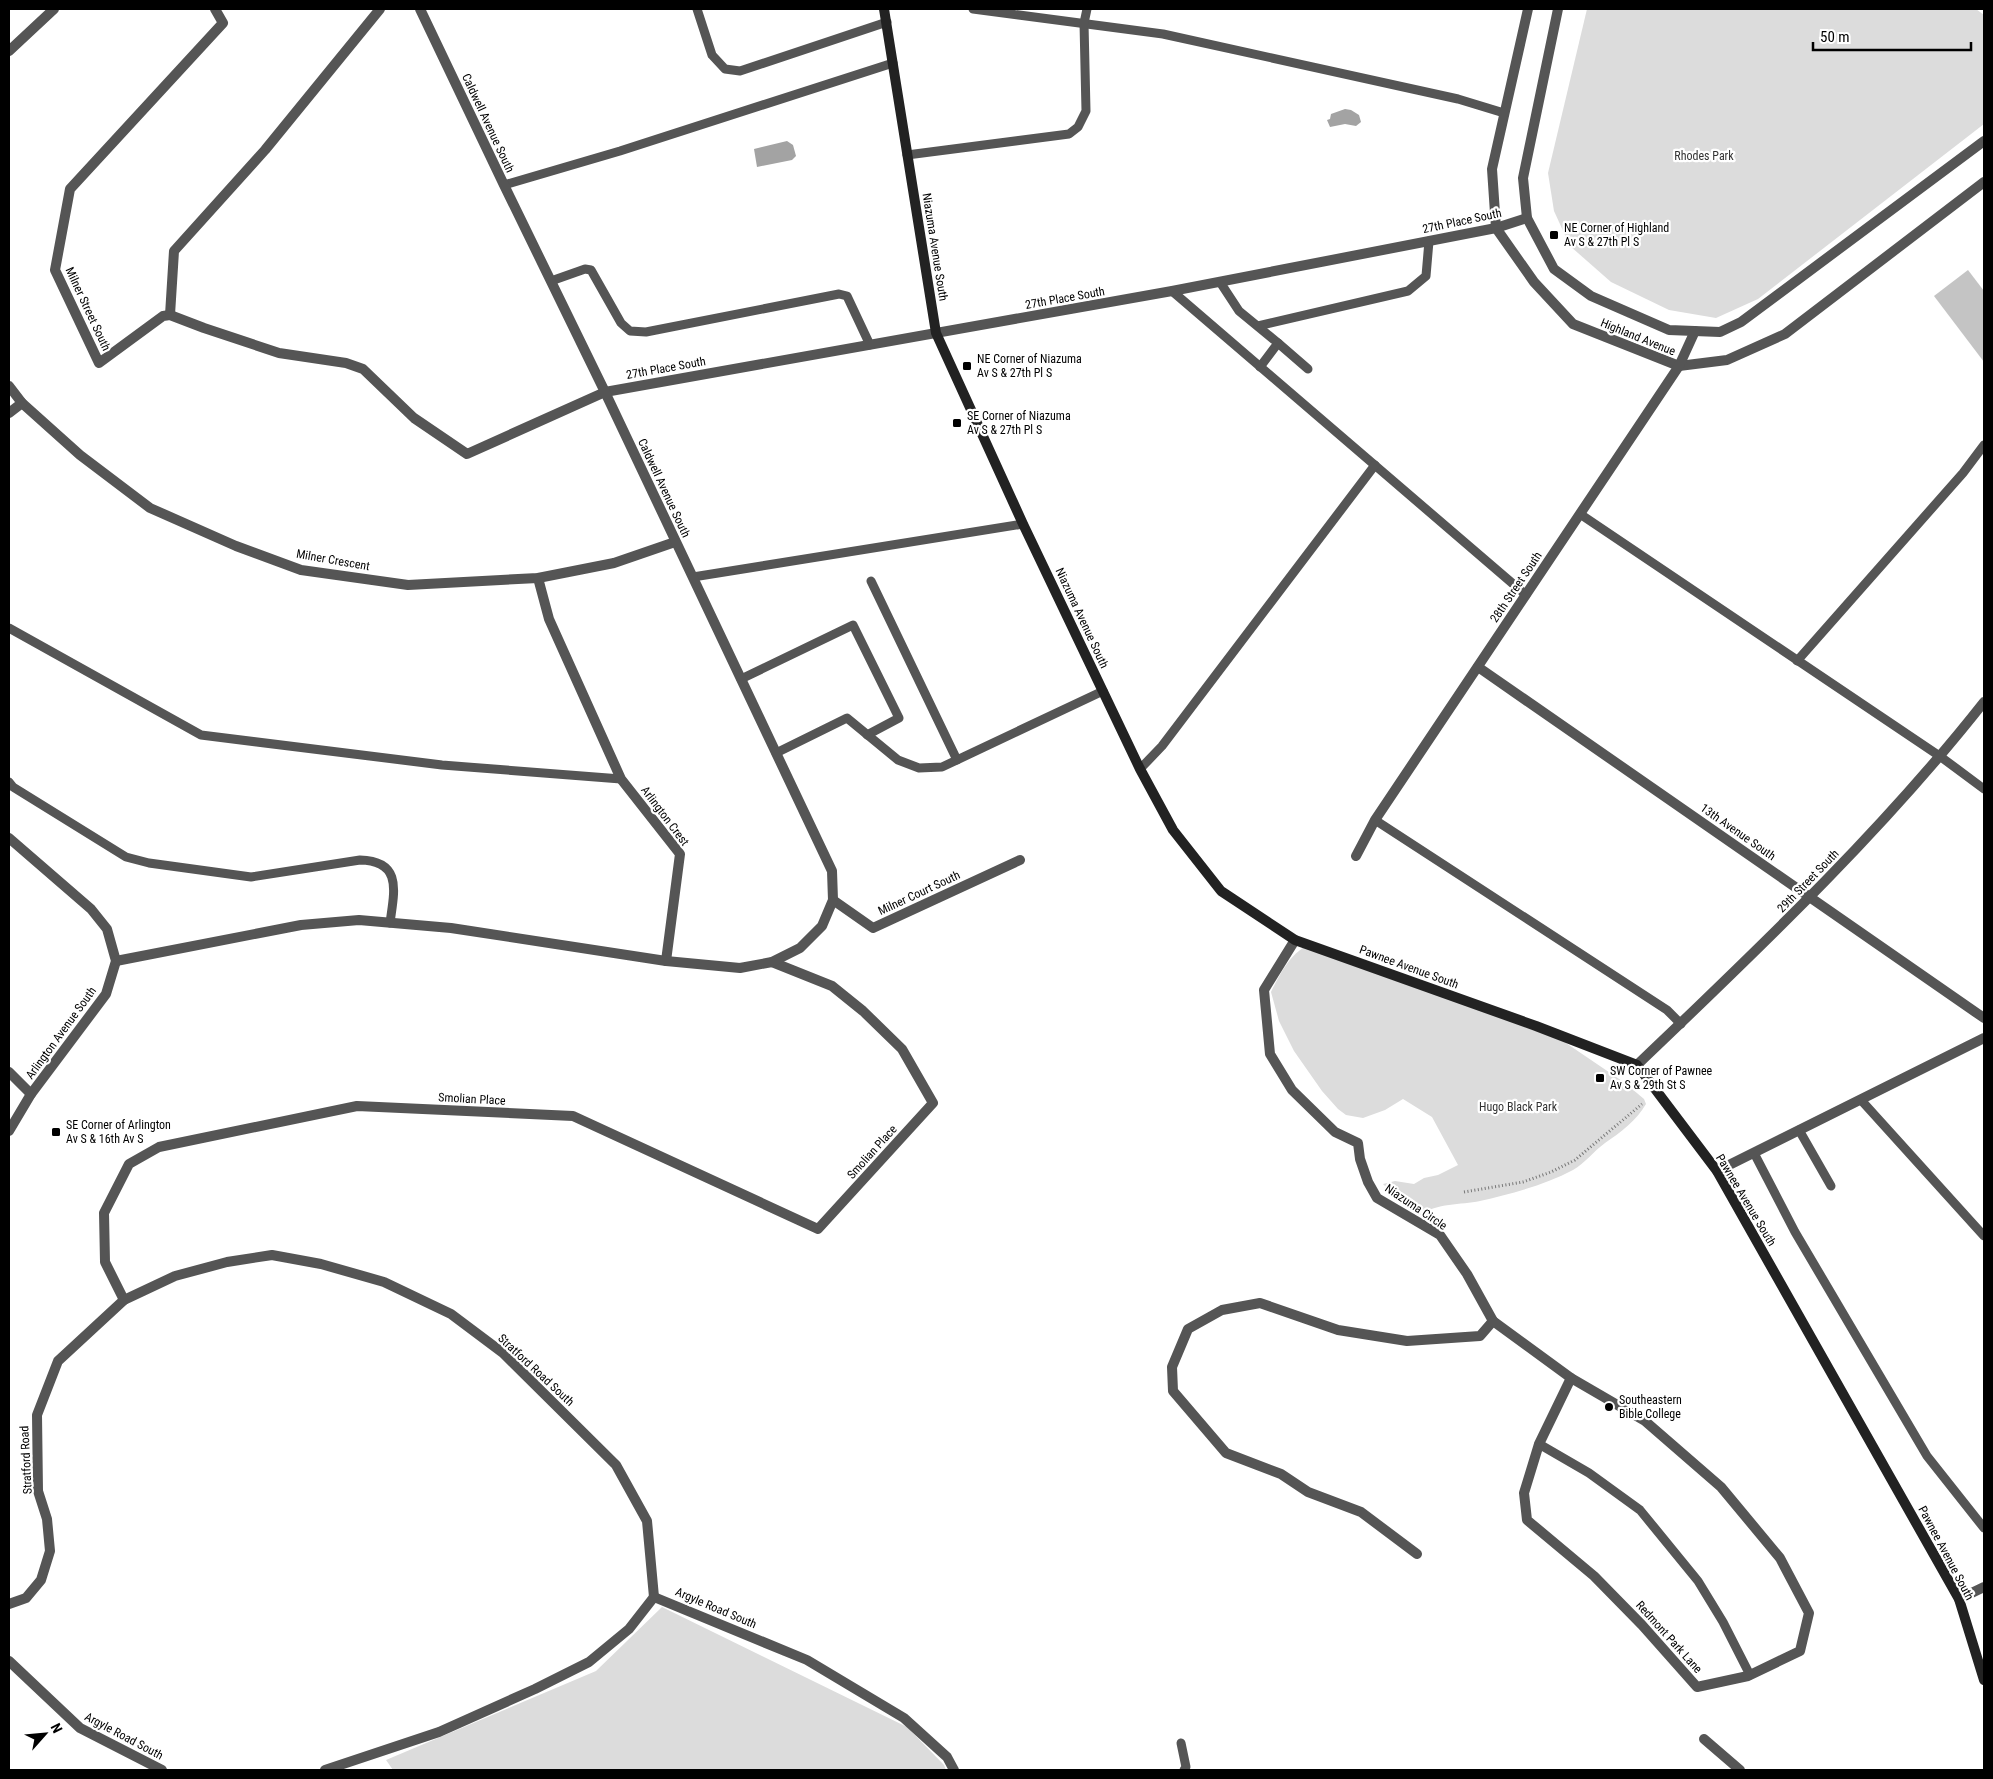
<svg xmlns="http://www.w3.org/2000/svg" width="1993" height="1779" font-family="'Roboto Condensed',sans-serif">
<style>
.green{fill:#dcdcdc}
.water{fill:#a3a3a3}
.building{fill:#c4c4c4}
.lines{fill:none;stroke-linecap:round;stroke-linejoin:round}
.path{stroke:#777;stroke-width:3;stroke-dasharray:1 2.5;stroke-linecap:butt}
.service{stroke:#555;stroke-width:9}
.minor{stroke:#555;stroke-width:10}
.tertiary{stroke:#555;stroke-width:10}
.secondary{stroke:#222;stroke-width:10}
.poi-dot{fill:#000;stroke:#fff;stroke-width:2}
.labels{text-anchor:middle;stroke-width:4.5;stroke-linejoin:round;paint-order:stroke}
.street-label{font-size:12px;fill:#000;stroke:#fff}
.park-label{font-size:12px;fill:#333;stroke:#fff}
.poi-label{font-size:12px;fill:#000;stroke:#fff;text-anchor:start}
</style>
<rect width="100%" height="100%" fill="#fff"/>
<!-- green -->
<g class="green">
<polygon points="1587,9 1976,9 1984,15 1984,124 1758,299 1716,318 1669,310 1611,282 1570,246 1554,211 1548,173"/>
<path d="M 1308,945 L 1563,1041 L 1625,1083 L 1644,1099 L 1646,1104 C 1637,1120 1620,1133 1605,1143 C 1594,1151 1585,1163 1573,1170 C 1545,1185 1510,1194 1480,1201 C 1461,1205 1436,1203 1421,1215 L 1407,1208 L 1383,1184 L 1395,1181 L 1414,1184 L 1424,1178 L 1438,1175 L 1458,1165 L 1432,1117 L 1403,1099 L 1385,1110 L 1363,1118 L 1346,1115 L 1338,1109 L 1322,1091 L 1294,1051 L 1279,1021 L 1271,992 C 1280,974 1290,954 1308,945 Z"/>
<polygon points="662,1607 907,1727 944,1765 946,1770 393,1770 386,1760 596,1671"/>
</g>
<!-- water -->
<g class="water">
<polygon points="1345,109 1351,110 1359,115 1361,122 1356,126 1345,124 1330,127 1327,120 1330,119 1331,114"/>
<polygon points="787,141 793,145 796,156 792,160 757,167 754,149"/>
</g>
<!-- building -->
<polygon class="building" points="1968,270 1984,291 1984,362 1934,296"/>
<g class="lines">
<!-- path -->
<polyline class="path" points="1464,1192 1523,1182 1551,1172 1575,1160 1642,1104"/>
<!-- service -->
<g class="service">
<polyline points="697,9 712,55 725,69 740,71 887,22"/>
<polyline points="973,9 1163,34 1458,99 1504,113"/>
<polyline points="907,155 1069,134 1078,127 1086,111 1084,23 1087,9"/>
<polyline points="504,185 620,151 893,63"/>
<polyline points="551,281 585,269 591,270 621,323 630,331 646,332 839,294 847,296 870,345"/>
<polyline points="1220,282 1239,311 1278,343 1260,367"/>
<polyline points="1172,291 1526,595"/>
<polyline points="1258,326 1408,291 1426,276 1429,241"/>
<polyline points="1278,343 1308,369"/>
<polyline points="1580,514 1941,757 1984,789"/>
<polyline points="693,577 1023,524"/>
<polyline points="871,581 957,760"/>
<polyline points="9,628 201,735 442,765 621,779"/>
<polyline points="1797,661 1963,473 1984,445"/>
<polyline points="741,679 853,625 899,718 867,735"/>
<polyline points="776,753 847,718 898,760 919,768 942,767 1103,691"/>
<polyline points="1140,769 1162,746 1375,465"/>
<path d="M 9,782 L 13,787 L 126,857 L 149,863 L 251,877 L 360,860 C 403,861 394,892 390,923"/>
<polyline points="1375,820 1667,1010 1681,1024"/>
<polyline points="1861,1100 1984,1236"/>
<polyline points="1799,1130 1831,1186"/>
<polyline points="1754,1153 1795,1232 1927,1456 1984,1528"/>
<polyline points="1539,1444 1589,1473 1640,1510 1698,1581 1723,1622 1750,1675"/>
<polyline points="1181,1743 1186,1767 1184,1770"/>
</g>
<!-- minor -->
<g class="minor">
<polyline points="215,9 223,23 70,189 55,270 99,363 163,316 170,315 204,328 279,353 346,363 363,369 414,418 467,454 605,392 1172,291 1496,228 1527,218"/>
<polyline points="1528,9 1492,169 1496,228 1534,282 1573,324 1679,366 1727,360 1785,334 1984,182"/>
<polyline points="1558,9 1523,178 1527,218 1554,269 1591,296 1669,330 1720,332 1741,322 1984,141"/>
<polyline points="9,51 54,9"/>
<polyline points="170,315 174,251 265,150 380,9"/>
<polyline points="9,386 22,403 80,455 150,508 236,546 301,570 408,585 538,578 614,563 675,542"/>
<polyline points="9,413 22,403"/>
<polyline points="538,578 549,619 621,779 680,854 666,961"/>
<polyline points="1478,667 1984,1018"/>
<polyline points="1356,856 1375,820 1679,366 1695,331"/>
<polyline points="833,900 873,928 1020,860"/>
<polyline points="1295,940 1264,990 1270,1054 1292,1090 1335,1132 1358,1143 1360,1159 1368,1182 1377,1198 1440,1235 1467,1274 1493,1321 1480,1336 1407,1341 1338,1330 1260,1303 1222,1310 1188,1329 1172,1367 1173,1391 1226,1453 1281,1474 1308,1492 1361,1512 1417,1554"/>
<path d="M 1637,1065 C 1758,949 1880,834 1984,702"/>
<polyline points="9,1072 31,1094"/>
<polyline points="1717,1171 1984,1038"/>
<polyline points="124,1300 105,1262 104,1213 129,1164 159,1147 357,1106 573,1116 818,1229 933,1103 902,1049 863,1011 832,986 772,962"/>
<polyline points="1493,1321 1571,1378"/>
<polygon points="1571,1378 1645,1421 1721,1487 1780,1558 1809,1613 1800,1651 1748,1676 1697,1687 1642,1625 1594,1576 1527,1520 1524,1493 1539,1444"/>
<polyline points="654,1597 807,1660 904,1718 947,1757 954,1770"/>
<polyline points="1959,1599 1984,1587"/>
<polyline points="9,1604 26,1598 41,1580 50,1551 47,1519 38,1491 37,1415 58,1361 124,1300 175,1276 227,1262 272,1255 321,1264 384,1282 451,1314 503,1353 616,1465 647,1521 654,1597"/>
<polyline points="9,1661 80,1728 162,1770"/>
<polyline points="1704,1739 1740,1770"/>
<polyline points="325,1770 439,1732 535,1689 589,1662 629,1629 654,1597"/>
</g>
<!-- tertiary -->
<g class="tertiary">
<polyline points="9,838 91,909 107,929 116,961 106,994 31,1094 9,1131"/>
<polyline points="116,961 301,925 359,920 451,928 666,961 740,968 772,962 800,948 822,926 833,900 832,871 605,392 504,185 420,9"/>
</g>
<!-- secondary -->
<polyline class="secondary" points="884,9 936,333 1023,524 1140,769 1173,830 1221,891 1295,940 1536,1026 1637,1065 1717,1171 1959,1599 1984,1680"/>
</g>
<!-- markers -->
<g class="poi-dot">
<rect x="1549" y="230" width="10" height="10" rx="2.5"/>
<rect x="962" y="361" width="10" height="10" rx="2.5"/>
<rect x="952" y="418" width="10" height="10" rx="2.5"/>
<rect x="1595" y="1073" width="10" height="10" rx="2.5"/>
<rect x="51" y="1127" width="10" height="10" rx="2.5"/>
<circle cx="1609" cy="1407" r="5"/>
</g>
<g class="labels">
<!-- street labels -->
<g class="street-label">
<text transform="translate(488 123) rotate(65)" y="4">Caldwell Avenue South</text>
<text transform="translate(1462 221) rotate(-12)" y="4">27th Place South</text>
<text transform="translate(935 247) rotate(81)" y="4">Niazuma Avenue South</text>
<text transform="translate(1065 298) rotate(-10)" y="4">27th Place South</text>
<text transform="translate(88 309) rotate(65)" y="4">Milner Street South</text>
<text transform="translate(1638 337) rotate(22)" y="4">Highland Avenue</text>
<text transform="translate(666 368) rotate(-10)" y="4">27th Place South</text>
<text transform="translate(664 488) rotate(65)" y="4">Caldwell Avenue South</text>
<text transform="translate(333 560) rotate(10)" y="4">Milner Crescent</text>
<text transform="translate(1516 587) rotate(-56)" y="4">28th Street South</text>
<text transform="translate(1082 618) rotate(65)" y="4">Niazuma Avenue South</text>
<text transform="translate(665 816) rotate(53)" y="4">Arlington Crest</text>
<text transform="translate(1738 832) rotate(35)" y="4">13th Avenue South</text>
<text transform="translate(1808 881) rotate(-46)" y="4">29th Street South</text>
<text transform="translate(919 893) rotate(-25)" y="4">Milner Court South</text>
<text transform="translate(1409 967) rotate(20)" y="4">Pawnee Avenue South</text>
<text transform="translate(61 1033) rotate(-54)" y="4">Arlington Avenue South</text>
<text transform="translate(472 1099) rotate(3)" y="4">Smolian Place</text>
<text transform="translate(872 1152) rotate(-48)" y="4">Smolian Place</text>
<text transform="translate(1746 1200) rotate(59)" y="4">Pawnee Avenue South</text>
<text transform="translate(1416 1207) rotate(34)" y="4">Niazuma Circle</text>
<text transform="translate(536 1370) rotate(43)" y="4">Stratford Road South</text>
<text transform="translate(26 1460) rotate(-93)" y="4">Stratford Road</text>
<text transform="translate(1946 1553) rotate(62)" y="4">Pawnee Avenue South</text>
<text transform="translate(716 1608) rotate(23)" y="4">Argyle Road South</text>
<text transform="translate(1669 1637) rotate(48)" y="4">Redmont Park Lane</text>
<text transform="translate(124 1736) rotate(28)" y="4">Argyle Road South</text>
</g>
<!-- park labels -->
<g class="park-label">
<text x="1704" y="160">Rhodes Park</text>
<text x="1518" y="1111">Hugo Black Park</text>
</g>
<!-- poi labels -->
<g class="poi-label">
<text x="1564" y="232">NE Corner of Highland<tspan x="1564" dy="14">Av S &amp; 27th Pl S</tspan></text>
<text x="977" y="363">NE Corner of Niazuma<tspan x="977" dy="14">Av S &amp; 27th Pl S</tspan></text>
<text x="967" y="420">SE Corner of Niazuma<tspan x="967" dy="14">Av S &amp; 27th Pl S</tspan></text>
<text x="1610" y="1075">SW Corner of Pawnee<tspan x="1610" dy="14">Av S &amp; 29th St S</tspan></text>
<text x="66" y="1129">SE Corner of Arlington<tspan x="66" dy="14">Av S &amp; 16th Av S</tspan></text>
<text x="1619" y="1404">Southeastern<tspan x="1619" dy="14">Bible College</tspan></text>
</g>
</g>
<!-- border -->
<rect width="1993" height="1779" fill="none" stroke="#000000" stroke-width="20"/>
<!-- north arrow -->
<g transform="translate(45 1734) rotate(63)" stroke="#ffffff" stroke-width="4" paint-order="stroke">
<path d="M0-4L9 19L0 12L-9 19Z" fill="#000000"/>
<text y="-8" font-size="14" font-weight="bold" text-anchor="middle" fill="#000000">N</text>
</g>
<!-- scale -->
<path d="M1813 42v8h158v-8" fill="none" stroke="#000000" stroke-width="2.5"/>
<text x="1820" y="42" font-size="15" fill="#000000" stroke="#ffffff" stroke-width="4" paint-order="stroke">50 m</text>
</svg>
